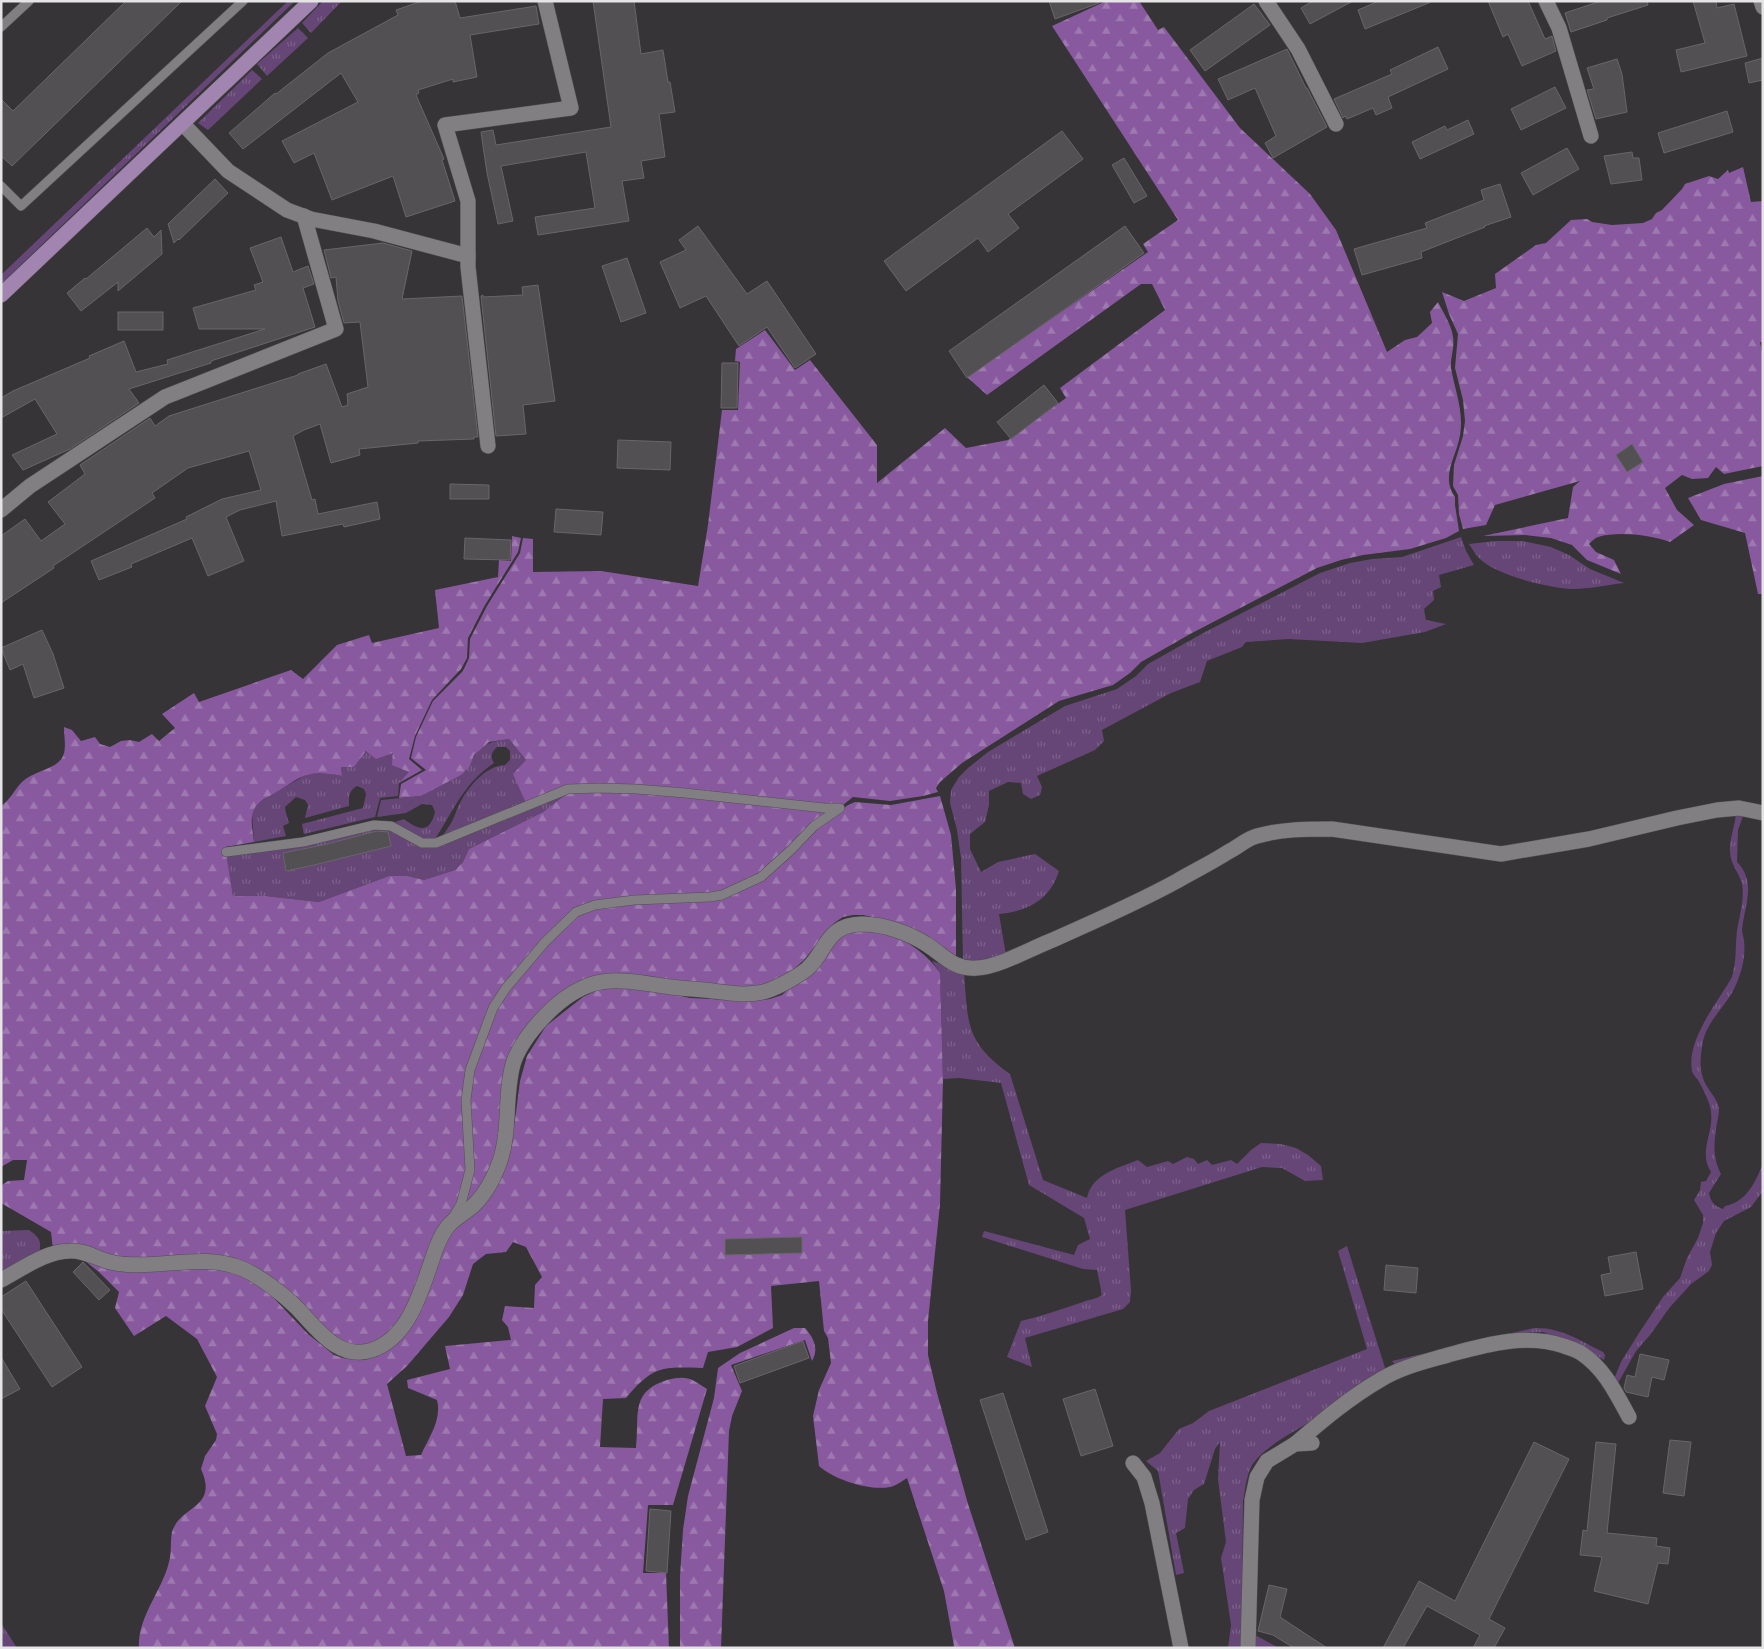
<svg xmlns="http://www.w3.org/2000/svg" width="1764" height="1649" font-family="'PT Serif',serif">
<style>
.grass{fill:url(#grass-tufts)}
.forest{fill:url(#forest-firs);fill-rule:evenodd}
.building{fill:#525053;stroke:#686669}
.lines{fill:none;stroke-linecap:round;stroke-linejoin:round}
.lane-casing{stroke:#515052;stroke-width:10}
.street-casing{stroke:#515052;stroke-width:16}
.primary-casing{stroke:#515052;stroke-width:16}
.lane{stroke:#817f82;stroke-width:9}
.street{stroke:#817f82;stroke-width:15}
.primary{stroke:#a184b0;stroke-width:15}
</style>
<defs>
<pattern id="grass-tufts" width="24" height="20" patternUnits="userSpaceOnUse" patternTransform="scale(1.25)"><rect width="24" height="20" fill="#664676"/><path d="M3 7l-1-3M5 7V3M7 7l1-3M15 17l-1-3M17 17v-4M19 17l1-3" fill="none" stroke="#7c618a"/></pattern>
<pattern id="forest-firs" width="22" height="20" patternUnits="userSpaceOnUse" patternTransform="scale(1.25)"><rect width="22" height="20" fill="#88599e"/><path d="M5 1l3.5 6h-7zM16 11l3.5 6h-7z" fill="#9e79b0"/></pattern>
</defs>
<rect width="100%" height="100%" fill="#363437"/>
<!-- grass -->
<g class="grass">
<polygon points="288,1 295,1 1,284 1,275"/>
<polygon points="323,1 342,1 311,33 302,23"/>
<polygon points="298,28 308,38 267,76 257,64"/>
<polygon points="252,70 262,79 208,130 198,123"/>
<path d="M 1461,537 L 1466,551 L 1474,565 L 1439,575 L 1441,587 L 1433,591 L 1434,600 L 1424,609 L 1426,620 L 1446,624 L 1425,632 L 1362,643 L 1289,639 L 1246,642 L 1242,647 L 1207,661 L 1200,682 L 1171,693 L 1102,730 L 1104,741 L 1095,750 L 1037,776 L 1042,787 L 1040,795 L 1031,799 L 1023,794 L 1021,783 L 1008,782 L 989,791 L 989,805 L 985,822 L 970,834 L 970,849 L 981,872 L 998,862 L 1035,854 L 1059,871 C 1050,900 1028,911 999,914 L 1006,955 L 985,961 L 963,962 L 961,858 L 957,830 L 950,803 L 951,790 L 959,777 L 968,768 L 988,752 L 1065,706 L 1117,689 L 1136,676 L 1148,664 L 1205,632 L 1320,573 L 1350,563 L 1372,559 L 1402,557 Z"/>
<path d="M 1495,541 L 1523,541 L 1551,547 L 1569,555 L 1590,569 L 1624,583 C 1607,585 1589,589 1573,589 C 1548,588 1494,575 1478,557 C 1474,553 1472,548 1469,544 Z"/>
<path d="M 509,739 L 526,760 L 526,803 L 440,839 C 444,834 448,828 451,823 C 455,817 456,810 459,805 C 467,788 485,766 505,765 L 510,760 L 510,751 L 506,747 L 497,747 C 491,753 490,756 494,763 C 463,784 454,810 435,839 L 423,840 L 392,823 L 404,819 C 418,830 430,834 435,812 L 432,805 L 422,804 L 406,813 L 377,817 L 381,800 L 421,796 L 470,766 C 477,744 489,742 509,739 Z"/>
<path d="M 366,751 L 393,753 L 410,772 L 399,783 L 398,796 L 380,798 L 375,817 L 304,834 L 302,824 L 363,808 L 366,794 L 364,789 L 357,786 C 348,791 349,797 349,806 L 305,818 L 308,805 L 305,800 L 296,797 L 285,807 L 286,813 L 289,823 L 283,826 L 286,836 L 254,842 L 252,813 L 258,803 L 307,774 L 327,773 L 342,776 L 341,767 L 354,767 Z"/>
<polygon points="569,792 543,812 469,849 463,862 455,870 424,880 408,876 389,876 319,902 265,896 233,896 226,855 374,828 390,829 421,846"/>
<path d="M 1736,814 L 1743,816 L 1738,830 L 1737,862 C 1757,882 1744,907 1742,930 C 1742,934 1744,938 1744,941 C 1746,958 1741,974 1734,989 C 1725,1007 1708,1020 1703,1041 C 1700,1058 1698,1073 1708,1088 C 1712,1095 1717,1099 1719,1108 C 1719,1112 1718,1118 1717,1123 C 1714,1142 1712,1157 1721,1174 L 1709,1193 C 1711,1202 1714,1206 1723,1209 L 1725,1206 C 1747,1202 1755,1182 1763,1164 L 1763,1191 L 1751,1207 L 1724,1221 L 1716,1233 L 1710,1252 L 1712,1265 L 1709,1271 L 1691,1284 L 1670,1307 L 1650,1335 L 1636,1351 L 1618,1383 L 1614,1379 L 1621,1362 L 1639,1333 L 1663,1297 L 1680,1278 L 1687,1258 L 1698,1238 L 1703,1223 L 1703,1215 L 1694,1200 L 1700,1190 L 1701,1182 L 1706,1181 L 1711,1172 C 1698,1151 1714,1133 1711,1112 C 1710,1102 1703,1089 1698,1080 C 1696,1077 1693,1075 1692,1071 C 1686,1040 1718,1002 1732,977 C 1737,959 1735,948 1737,931 C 1739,917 1745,899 1742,884 C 1739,872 1731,866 1730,852 C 1729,840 1735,826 1736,814 Z"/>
<path d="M 932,961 L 964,972 C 968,1023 965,1042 1010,1074 L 1043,1180 L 1087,1198 C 1092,1174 1118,1168 1138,1160 L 1147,1167 L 1168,1161 L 1173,1164 L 1187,1157 L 1194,1159 L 1198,1164 L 1207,1160 L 1212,1165 L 1231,1160 L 1237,1164 L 1251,1150 L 1261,1143 L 1281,1144 L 1296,1148 L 1308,1155 L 1321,1166 L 1323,1180 L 1305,1181 L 1282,1168 L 1262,1167 L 1125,1210 L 1131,1290 L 1130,1302 L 1123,1309 L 1025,1338 L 1032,1367 L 1007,1357 L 1021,1321 C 1042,1316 1062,1309 1083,1302 C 1090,1299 1095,1300 1102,1295 L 1097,1270 L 1083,1269 L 982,1237 L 984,1231 L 1074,1255 L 1078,1245 L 1090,1239 L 1084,1218 L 1029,1185 L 1001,1083 L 959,1078 L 943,1079 L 940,973 Z"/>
<path d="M 29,1230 C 39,1237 42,1241 39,1253 L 1,1273 L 1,1231 Z"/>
<path d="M 1347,1246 L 1386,1371 C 1367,1384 1347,1399 1326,1412 C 1305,1426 1266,1444 1252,1465 C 1246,1476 1245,1491 1243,1502 L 1242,1639 L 1240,1648 L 1228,1648 L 1231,1625 L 1221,1558 L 1226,1542 L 1218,1479 L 1220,1442 L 1215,1449 L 1204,1484 L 1194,1490 L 1188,1499 L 1185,1528 L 1176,1533 L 1184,1573 L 1176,1575 L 1158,1471 L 1146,1461 L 1160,1453 L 1179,1429 L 1193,1423 L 1209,1411 L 1367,1349 L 1338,1251 Z"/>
<path d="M 1534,1328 C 1560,1327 1581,1341 1603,1352 L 1605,1355 L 1604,1360 L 1583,1347 L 1543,1332 L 1519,1333 L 1405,1361 L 1396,1366 L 1392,1361 Z"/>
<polygon points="1,1623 17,1648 1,1648"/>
<polygon points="1255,1635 1279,1648 1252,1648"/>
</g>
<!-- forest -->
<g class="forest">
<path d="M 1106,1 L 1139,1 L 1158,30 L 1164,27 L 1240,128 L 1310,194 L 1336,230 L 1387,352 L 1405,340 L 1417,337 L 1432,323 L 1430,312 L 1438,302 C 1443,312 1452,326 1453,337 C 1455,347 1450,358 1451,368 C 1455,391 1464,411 1460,435 C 1457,456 1440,476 1455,497 L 1455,505 L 1459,531 L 1446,538 L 1410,549 L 1363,555 L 1341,560 L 1317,568 L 1192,633 L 1141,662 L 1130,673 L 1113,685 L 1059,701 L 962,763 L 940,782 L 936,788 L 938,792 L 923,796 L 890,801 L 853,797 L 843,805 L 825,805 L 599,785 L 526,803 L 513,774 L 526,760 L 509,739 L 489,742 L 474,755 L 470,766 L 461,775 L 421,796 L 399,798 L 401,784 L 426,770 L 411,758 L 416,737 L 433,701 L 463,671 L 469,658 L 470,639 L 487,606 L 520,553 L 523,538 L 533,539 L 533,572 L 601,571 L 698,586 L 708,525 L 722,410 L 738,410 L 740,362 L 735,361 L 736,349 L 765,330 L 795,370 L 810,360 L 877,445 L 877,483 L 945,428 L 966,448 L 1008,440 L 1066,398 L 1060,388 L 1165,310 L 1152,284 L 1141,284 L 987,395 L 967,377 L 1148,252 L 1143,244 L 1178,220 L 1052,26 Z"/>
<path d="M 1743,167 L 1751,202 L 1763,201 L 1763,342 L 1760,342 L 1763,357 L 1763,466 L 1724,474 L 1716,467 L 1708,478 L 1692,479 L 1682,475 L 1665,488 L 1677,510 L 1694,525 L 1670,542 C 1651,535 1618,531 1598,537 C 1595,538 1592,541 1589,544 L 1596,552 L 1614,560 L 1621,574 L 1587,560 L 1572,545 L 1551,538 L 1525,535 L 1483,536 L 1568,518 L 1573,487 L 1580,481 L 1495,505 L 1486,525 L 1463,529 L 1459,514 L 1458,495 L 1453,486 L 1454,465 L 1463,436 L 1465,421 L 1463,400 L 1455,368 L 1458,334 L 1449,314 L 1442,292 L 1464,301 L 1496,288 L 1495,274 L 1536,245 L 1546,243 L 1571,220 L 1587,219 L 1592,222 L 1612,225 L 1643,223 L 1652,219 L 1656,213 L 1662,210 L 1682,189 L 1685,184 L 1709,176 L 1718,179 L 1728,170 L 1729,173 Z"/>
<polygon points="1763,476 1763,594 1758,594 1745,533 1701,520 1688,498 1724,484"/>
<path d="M 512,536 L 521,538 L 518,552 L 485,605 L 468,638 L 467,658 L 461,669 L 432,700 L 415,736 L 409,759 L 422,770 L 399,783 L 409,772 L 392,765 L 393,753 L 376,759 L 366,751 L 354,767 L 341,767 L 342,776 C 299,767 299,782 264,799 C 247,810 252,824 254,842 L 225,847 L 233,896 L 265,896 L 319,902 L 389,876 L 408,876 L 424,880 L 455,870 L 463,862 L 469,849 L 543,812 L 569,792 L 636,792 L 830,811 L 759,874 L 722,892 L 574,909 L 503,986 L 467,1069 L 467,1170 L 458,1203 L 402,1317 L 380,1341 L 354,1349 L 338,1339 L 260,1271 L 53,1249 L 51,1232 L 1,1203 L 2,1185 L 8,1181 L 24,1180 L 27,1160 L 13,1160 L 1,1167 L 1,806 C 11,799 14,790 22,782 C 33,771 54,770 62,758 C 67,751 64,736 64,727 L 72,730 L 81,741 L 95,737 L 100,744 L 110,747 L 121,741 L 130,740 L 139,742 L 152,734 L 159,741 L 175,728 L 162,714 L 194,693 L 199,702 L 291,670 L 303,679 L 337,645 L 369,635 L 372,643 L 439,628 L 435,590 L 498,577 L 499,560 L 511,561 Z"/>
<polygon points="940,796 951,835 956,889 956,958 890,921 863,915 853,915 843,917 834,923 804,960 787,975 754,989 608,974 530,1021 502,1139 482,1186 464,1205 470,1187 468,1101 473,1070 496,1009 525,968 578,915 596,907 734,893 848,805 855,802 891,805"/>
<path d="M 845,930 C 857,931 877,930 888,933 C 908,941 928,955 940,973 L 943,1079 L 940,1204 L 928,1321 L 928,1355 L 937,1393 L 968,1504 L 1015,1648 L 951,1648 L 954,1646 L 944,1591 L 907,1478 C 902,1481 896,1486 890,1487 C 869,1491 835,1480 819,1466 L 813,1416 L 819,1390 L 831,1363 L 828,1338 L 824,1331 L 819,1281 L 771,1286 L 773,1328 L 737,1347 L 708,1352 L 703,1368 C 662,1367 654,1365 626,1398 L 603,1399 L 600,1447 L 636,1448 C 640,1417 629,1392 667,1380 C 686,1375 691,1378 707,1389 L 673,1505 L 648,1505 L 643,1573 L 666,1573 L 669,1648 L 139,1648 C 137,1618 162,1591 169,1562 C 172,1552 170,1541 172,1532 C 180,1505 219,1509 201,1469 L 205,1456 L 216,1440 L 217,1434 L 205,1406 L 217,1377 L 197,1339 L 166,1316 L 134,1336 L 115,1308 L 119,1292 L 99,1272 L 80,1257 L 205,1266 L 242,1275 L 267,1291 L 308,1334 L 334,1355 L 343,1358 L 364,1360 L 378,1356 L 392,1346 L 437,1254 L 509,1147 L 515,1120 L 520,1081 L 527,1056 L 546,1026 L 583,997 L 612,983 L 650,989 L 690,998 L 752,1001 L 770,999 L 782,995 L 804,974 ZM 513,1242 L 526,1247 L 542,1277 L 535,1285 L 534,1308 L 505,1306 L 502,1320 L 508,1327 L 511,1340 L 445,1346 L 450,1369 L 407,1380 L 408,1388 L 437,1400 C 442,1420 429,1437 421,1455 L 406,1456 L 387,1384 L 407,1366 L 449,1317 L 463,1295 L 473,1264 L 486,1254 L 506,1252 Z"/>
<path d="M 794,1328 L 805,1328 C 814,1338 819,1349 812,1361 L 805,1340 L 731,1365 L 742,1391 L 732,1416 L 729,1431 L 721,1648 L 680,1648 L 680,1576 L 683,1530 L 688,1496 L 714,1398 L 718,1368 L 740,1353 Z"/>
</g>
<!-- building -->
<g class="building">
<polygon points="126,1 182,1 12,166 1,156 1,99 13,111"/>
<polygon points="422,1 455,1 460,18 536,6 539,24 470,35 477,77 453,82 453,79 418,90 419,93 416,95 444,159 442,160 455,201 406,217 393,176 332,200 314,153 294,163 282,141 358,102 341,73 243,149 229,133 275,93 276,94 328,53 398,15 396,10"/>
<polygon points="593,1 634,1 641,54 663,50 668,82 670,82 675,112 659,114 665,157 641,161 644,178 622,181 629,221 538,235 535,217 595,208 586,152 501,166 513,221 498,224 487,173 481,132 493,130 496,145 611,127"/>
<polygon points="1049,1 1099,1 1099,3 1055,19"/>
<polygon points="1313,1 1353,1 1310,24 1301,8"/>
<polygon points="1379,1 1431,1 1431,2 1365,29 1358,10"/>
<polygon points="1488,1 1528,1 1545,39 1552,36 1556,51 1522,66 1508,34 1503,37"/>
<polygon points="1601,1 1647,1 1648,5 1607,18 1607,20 1571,32 1565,13"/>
<polygon points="1693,1 1716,1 1717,8 1734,4 1747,56 1681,72 1676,50 1705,43"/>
<polygon points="1254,4 1270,25 1205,71 1190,50"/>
<polygon points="1438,47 1448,69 1388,97 1392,108 1376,115 1373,108 1347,119 1345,116 1343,118 1334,99 1392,74 1390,70"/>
<polygon points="1287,49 1306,88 1307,88 1327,127 1273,158 1265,143 1276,136 1255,88 1228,100 1218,79"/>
<polygon points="1763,58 1763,80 1749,83 1745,63"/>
<polygon points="1617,59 1622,74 1627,112 1596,119 1587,90 1594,89 1587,68"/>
<polygon points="1555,87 1566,108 1521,130 1511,109"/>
<polygon points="1727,111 1733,132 1664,153 1658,133"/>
<polygon points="1468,120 1474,134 1420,159 1412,142 1445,126 1447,130"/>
<polygon points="1062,131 1083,159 1008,214 1019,228 988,252 978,238 906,291 884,261"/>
<polygon points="1567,148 1579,169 1533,195 1521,173"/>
<polygon points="1632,152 1633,158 1639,158 1642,180 1611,184 1604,156"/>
<polygon points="1124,158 1147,196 1134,203 1112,165"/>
<polygon points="215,179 228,193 179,240 178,239 174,243 168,224"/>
<polygon points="1500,184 1511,217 1484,226 1485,227 1421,252 1422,258 1362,275 1354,249 1427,228 1425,223 1484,200 1481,190"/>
<polygon points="698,226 747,294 767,281 816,354 795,368 767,327 739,346 706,296 680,308 660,262 686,250 679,240"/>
<polygon points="1125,226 1144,253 967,378 949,351"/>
<polygon points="147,228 154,237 161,230 162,254 118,291 118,282 81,311 67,293 85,278 86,279"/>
<polygon points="281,237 293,272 308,266 314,284 303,288 315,327 211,361 211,363 129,389 139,403 70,449 23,470 12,455 57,434 35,399 1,418 1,398 13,391 90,358 89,356 124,341 136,372 168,364 167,360 265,329 199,329 193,308 256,290 254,285 263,282 250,248"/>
<polygon points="383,243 412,251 402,299 462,296 478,437 474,437 474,439 418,441 418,443 359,449 360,455 331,463 320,424 304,430 293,436 312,500 315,499 318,514 377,502 380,519 344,527 343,524 282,536 276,501 240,510 226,517 244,561 208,576 192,538 131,564 132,567 99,580 91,561 187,519 186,517 222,499 261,490 249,451 188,468 152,493 155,498 53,566 54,568 1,603 1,536 25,519 41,541 65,524 48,502 85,474 80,465 150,418 155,426 169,416 298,375 298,374 326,364 342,407 348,405 347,394 368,387 360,322 344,323 338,301 336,277 331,278 324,250"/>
<polygon points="627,258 646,313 621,322 602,266"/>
<polygon points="538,285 555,401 523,405 526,434 496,436 481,296 483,295 483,297 523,295 522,287"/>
<rect x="118" y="312" width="45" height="18"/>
<polygon points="722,363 738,363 737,408 721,408"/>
<polygon points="1044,385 1058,403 1011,439 997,422"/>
<polygon points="618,440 671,442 670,470 617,468"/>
<polygon points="1632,444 1643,462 1627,472 1616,455"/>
<polygon points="450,484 489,485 489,499 450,499"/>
<polygon points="556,509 603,512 601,535 554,532"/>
<polygon points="465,538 511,540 510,560 464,559"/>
<polygon points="42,630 53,654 64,688 34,698 23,664 10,670 1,648"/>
<polygon points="377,831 388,832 391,846 314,865 286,871 283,853 323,845"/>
<polygon points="802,1237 802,1253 725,1255 725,1239"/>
<polygon points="1636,1252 1643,1289 1605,1296 1601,1275 1611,1273 1608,1257"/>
<polygon points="83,1262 110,1290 99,1300 73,1272"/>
<polygon points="1386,1265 1418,1268 1416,1293 1384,1290"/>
<polygon points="26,1281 82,1367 52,1387 1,1309 1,1297"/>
<polygon points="803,1341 809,1358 740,1383 734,1366"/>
<polygon points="1640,1354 1669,1360 1664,1380 1652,1377 1648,1397 1626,1392 1624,1388 1627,1375 1635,1377"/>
<polygon points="1,1357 20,1389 1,1399"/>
<polygon points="1095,1389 1113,1446 1081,1456 1063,1399"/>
<polygon points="1003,1393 1048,1532 1026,1540 980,1400"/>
<polygon points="1670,1440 1691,1442 1684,1496 1663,1493"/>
<polygon points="1534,1442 1569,1459 1489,1619 1505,1628 1494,1648 1473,1648 1480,1635 1427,1606 1403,1648 1383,1648 1419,1581 1455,1601"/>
<polygon points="1596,1442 1616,1444 1607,1533 1657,1538 1656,1546 1670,1548 1668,1564 1658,1563 1648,1604 1594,1591 1602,1557 1580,1555 1583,1530 1587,1531"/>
<polygon points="650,1509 671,1511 667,1573 646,1571"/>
<polygon points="1269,1585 1287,1589 1280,1617 1327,1648 1294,1648 1273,1635 1258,1631"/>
</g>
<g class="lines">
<!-- lane casing -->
<g class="lane-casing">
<g id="lane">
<polyline points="1,27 29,1"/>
<polyline points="1,186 21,206 243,1"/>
<polyline points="226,852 303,842 374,825 391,826 422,843 436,843 568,789 599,788 636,789 685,793 824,808 840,808 814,826 791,850 761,877 722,895 710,897 634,900 595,905 576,912 545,942 506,988 493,1008 470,1070 466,1100 470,1170 461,1204 453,1217"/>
</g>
</g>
<!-- street casing -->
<g class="street-casing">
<g id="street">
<polyline points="1266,1 1298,49 1336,124"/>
<polyline points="1546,1 1559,28 1591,136"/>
<polyline points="1761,1 1763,7"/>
<polyline points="183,124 228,171 287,210 311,219 374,231 468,256"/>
<polyline points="488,446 468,267 468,201 445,125 571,108 545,1"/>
<polyline points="1,510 30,486 165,397 336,329 304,216"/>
<path d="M 1,1280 C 22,1269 46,1251 70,1251 C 85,1250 97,1259 110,1262 C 154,1272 201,1251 243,1269 C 261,1277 284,1295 297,1308 C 318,1330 339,1361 372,1350 C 408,1338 420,1294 431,1263 C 435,1250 440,1235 449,1225 C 456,1217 467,1212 475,1204 C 486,1193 495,1175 500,1161 C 511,1128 504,1092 514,1061 C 522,1040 537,1023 553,1008 C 594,971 621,980 671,987 C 685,989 699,989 713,991 C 730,993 745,996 763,992 C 775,989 797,977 807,969 C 828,950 825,925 862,924 C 883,924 909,933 926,944 C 944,955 953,970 977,968 C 998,967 1028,950 1048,942 C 1091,923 1135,904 1177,881 C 1194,871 1211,863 1228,852 C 1238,847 1246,839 1257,836 C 1282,829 1306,829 1332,829 L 1501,854 L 1589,839 L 1677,818 L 1717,810 L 1739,808 L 1763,813"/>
<path d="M 1295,1444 C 1322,1421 1349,1398 1380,1380 C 1401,1367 1424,1362 1448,1355 C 1485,1345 1525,1333 1564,1346 C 1569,1348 1576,1350 1581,1353 C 1604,1368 1616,1393 1629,1417"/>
<polyline points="1133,1463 1144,1477 1152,1503 1181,1648"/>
<polyline points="1248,1648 1252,1500 1257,1477 1267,1461 1295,1444 1312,1443"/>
</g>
</g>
<!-- primary casing -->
<g class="primary-casing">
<polyline id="primary" points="1,295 311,1"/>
</g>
<!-- lane -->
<use href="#lane" class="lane"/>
<!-- street -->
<use href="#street" class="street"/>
<!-- primary -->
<use href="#primary" class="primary"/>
</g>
<!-- border -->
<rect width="1764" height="1649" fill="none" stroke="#e6e5e6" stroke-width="5"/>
</svg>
